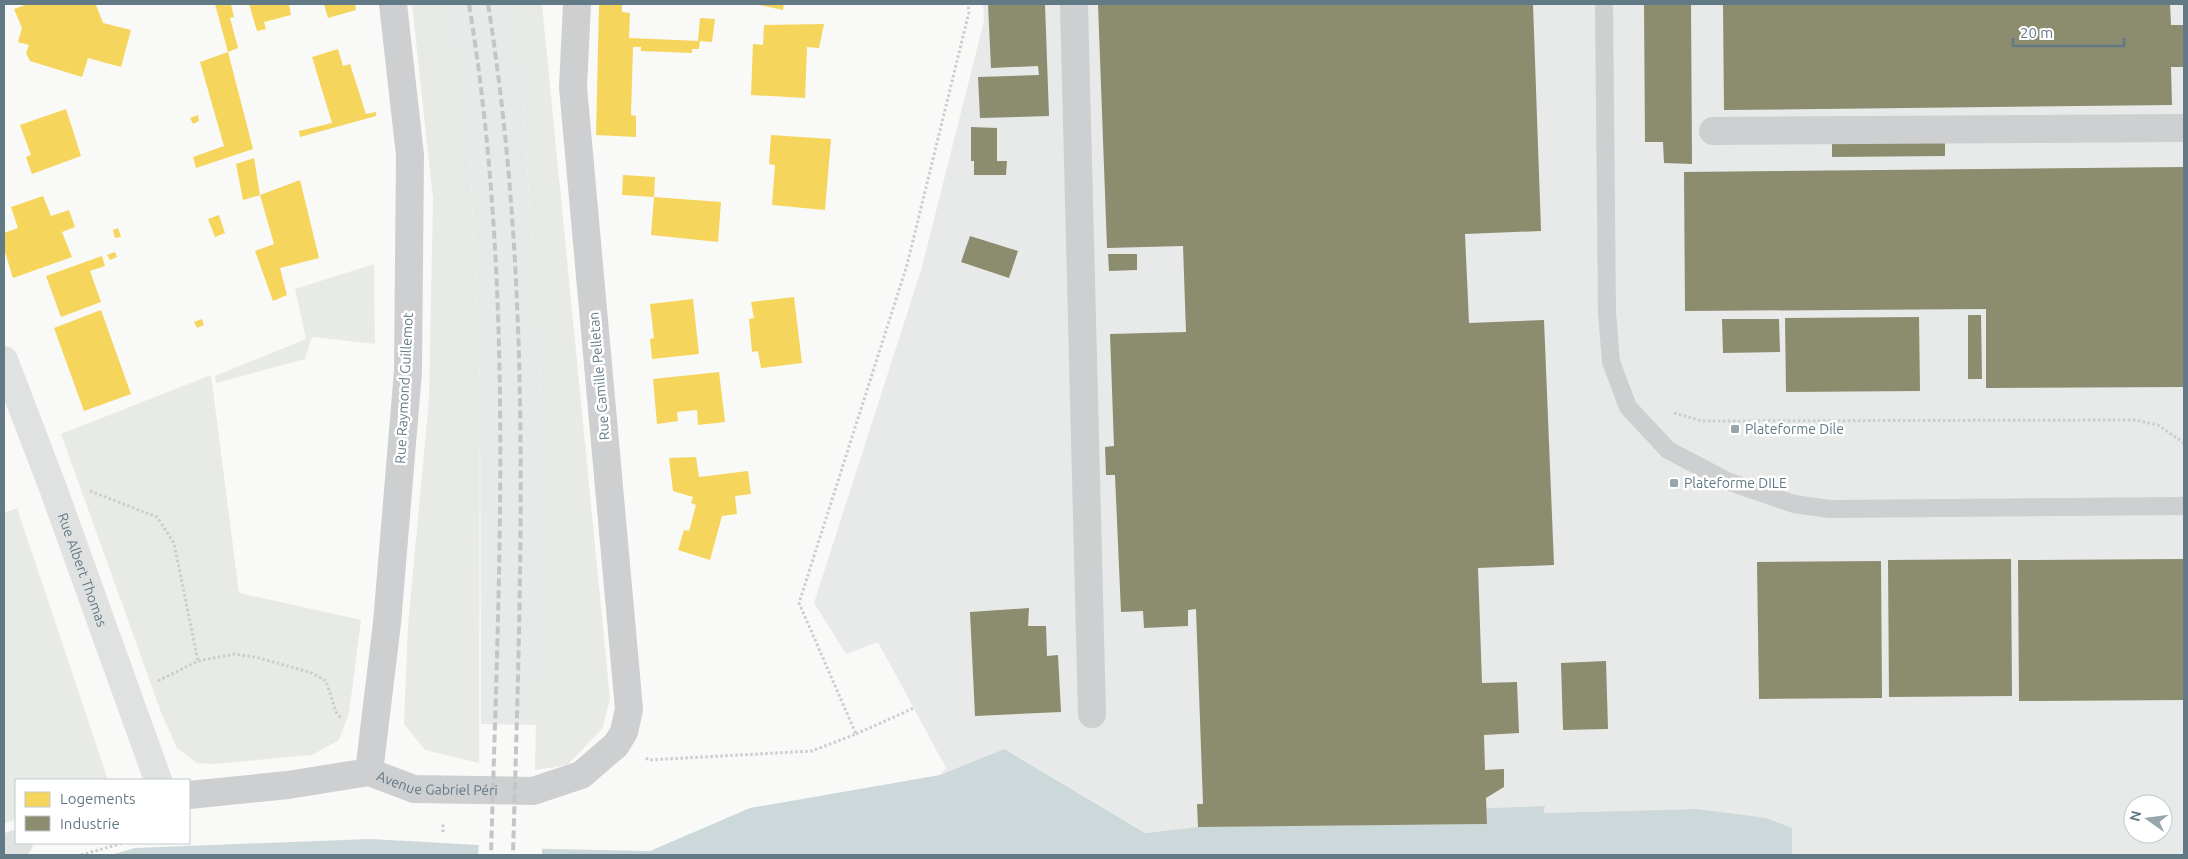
<svg xmlns="http://www.w3.org/2000/svg" width="2188" height="859" font-family="Ubuntu,sans-serif">
<style>
.built{fill:#e7eae9;fill-rule:evenodd}
.green{fill:#e8ebe5}
.water{fill:#ccd8d9}
.pier{fill:#f9f9f8}
.homes{fill:#f6d55c}
.industry{fill:#8c8c6e}
.lines{fill:none;stroke-linecap:round;stroke-linejoin:round}
.path{stroke:#cbcdce;stroke-width:3;stroke-dasharray:2.5 2.5;stroke-linecap:butt}
.lane{stroke:#cdcfd0;stroke-width:18}
.street{stroke:#cdcfd0;stroke-width:28}
.secondary{stroke:#e0e2e2;stroke-width:28}
.rail{stroke:#c3c6c7;stroke-width:4;stroke-dasharray:8 4;stroke-linecap:butt}
.poi-dot{fill:#97a6ad;stroke:#fff;stroke-width:2}
.labels{text-anchor:middle;stroke-width:5;stroke-linejoin:round;paint-order:stroke}
.street-label{font-size:14px;fill:#627a85;stroke:#fff}
.poi-label{font-size:14px;fill:#627a85;stroke:#fff;text-anchor:start}
</style>
<rect width="100%" height="100%" fill="#f9f9f8"/>
<!-- built -->
<g class="built">
<polygon points="450,4 511,4 521,66 542,411 537,725 481,724 480,381 470,152"/>
<path d="M 983,4 L 2184,4 L 2184,855 L 1792,855 L 1792,828 L 1697,809 L 1544,813 L 1545,806 L 1487,808 L 1487,824 L 1241,826 L 1198,827 L 1145,833 L 1004,749 L 940,775 L 946,768 L 878,642 L 846,654 L 814,603 L 922,267 L 984,21 ZM 2133,804 L 2163,804 L 2163,834 L 2133,834 Z"/>
</g>
<!-- green -->
<g class="green">
<polygon points="412,4 450,4 470,152 480,381 479,763 425,750 404,724 408,626 429,399 433,199"/>
<polygon points="511,4 542,4 610,699 602,729 567,765 535,770 542,411 521,66"/>
<polygon points="374,264 375,344 312,337 305,359 216,383 215,376 306,339 295,289"/>
<polygon points="211,375 239,593 361,620 349,713 339,740 312,755 214,764 197,763 177,748 161,712 61,434"/>
<polygon points="17,508 108,780 16,780 16,820 4,823 4,513"/>
</g>
<!-- water -->
<polygon class="water" points="1004,749 1145,833 1198,827 1241,826 1487,824 1487,808 1545,806 1544,813 1697,809 1766,818 1792,828 1792,855 111,855 135,848 370,839 549,849 650,851 750,808 940,775"/>
<!-- pier -->
<polygon class="pier" points="479,843 542,846 542,855 478,855"/>
<!-- homes -->
<g class="homes">
<polygon points="28,4 100,4 96,5 103,23 131,30 121,67 88,58 82,77 30,61 26,53 29,45 18,42 22,28 14,9"/>
<polygon points="215,4 231,4 234,17 230,18 238,48 228,52"/>
<polygon points="249,4 289,4 291,15 264,22 266,29 257,31"/>
<polygon points="324,4 355,4 356,10 328,18"/>
<polygon points="599,4 622,4 622,12 630,13 629,38 700,41 699,49 692,49 692,53 641,51 641,47 633,47 631,115 636,116 636,137 596,135"/>
<polygon points="755,4 784,4 783,10"/>
<polygon points="700,18 715,19 712,42 698,41"/>
<polygon points="824,24 819,48 807,47 805,98 751,95 753,44 763,45 764,25"/>
<polygon points="338,49 343,66 350,64 366,114 376,112 376,116 300,137 299,131 332,123 312,57"/>
<polygon points="228,52 253,149 196,168 193,157 224,146 200,62"/>
<polygon points="66,109 81,156 32,174 26,157 31,155 20,125"/>
<polygon points="198,115 199,121 193,124 190,118"/>
<polygon points="771,135 831,139 825,210 772,205 775,165 769,164"/>
<polygon points="254,158 260,195 243,200 236,164"/>
<polygon points="623,175 655,177 654,197 622,195"/>
<polygon points="300,180 319,258 280,268 287,295 273,301 255,251 274,244 260,195"/>
<polygon points="43,196 51,216 69,210 75,227 62,232 72,257 13,278 4,249 4,233 18,228 11,207"/>
<polygon points="654,197 721,202 718,242 651,235"/>
<polygon points="219,215 225,233 215,237 208,219"/>
<polygon points="118,228 121,237 115,238 113,230"/>
<polygon points="115,252 117,257 110,260 107,255"/>
<polygon points="102,256 105,266 90,271 101,302 61,317 46,276"/>
<polygon points="794,297 802,363 761,368 758,351 752,352 749,319 754,318 751,302"/>
<polygon points="693,299 699,354 652,359 650,339 654,338 650,304"/>
<polygon points="101,310 131,394 84,411 54,328"/>
<polygon points="202,319 204,325 197,328 194,322"/>
<polygon points="719,372 725,422 698,425 697,410 677,412 678,421 657,424 653,379"/>
<polygon points="696,457 699,477 748,471 751,494 735,496 737,514 722,516 710,560 678,550 684,530 689,531 696,505 691,503 693,497 673,491 669,458"/>
</g>
<!-- industry -->
<g class="industry">
<polygon points="988,4 1045,4 1049,116 980,118 978,77 1039,75 1038,66 991,68"/>
<polygon points="1098,4 1533,4 1541,231 1465,234 1469,323 1544,320 1554,565 1478,568 1482,683 1517,682 1519,733 1484,735 1485,770 1504,769 1504,787 1486,798 1487,824 1198,827 1197,804 1203,804 1196,609 1188,610 1188,626 1144,628 1143,611 1121,612 1115,475 1106,475 1105,447 1114,446 1110,334 1186,332 1183,246 1107,248"/>
<polygon points="1644,4 1691,4 1692,164 1664,163 1663,142 1645,142"/>
<polygon points="1723,4 2170,4 2171,25 2184,25 2184,67 2171,67 2172,105 1724,110"/>
<polygon points="971,127 997,128 997,161 1007,161 1006,175 974,175 974,161 971,161"/>
<polygon points="1945,142 1945,156 1832,157 1832,143"/>
<polygon points="2184,167 2184,387 1986,388 1986,309 1685,311 1684,172"/>
<polygon points="970,236 1018,251 1009,278 961,262"/>
<polygon points="1108,254 1137,254 1137,270 1109,271"/>
<polygon points="1968,315 1981,315 1982,379 1968,379"/>
<polygon points="1919,317 1920,391 1786,392 1785,318"/>
<polygon points="1722,319 1779,319 1780,352 1723,353"/>
<polygon points="2011,559 2012,696 1889,697 1888,560"/>
<polygon points="2184,559 2184,700 2019,701 2018,560"/>
<polygon points="1881,561 1882,698 1759,699 1757,562"/>
<polygon points="1029,608 1028,626 1046,626 1047,656 1058,655 1061,712 975,716 970,612"/>
<polygon points="1606,661 1608,729 1563,730 1561,663"/>
</g>
<g class="lines">
<!-- path -->
<g class="path">
<polyline points="1674,413 1702,421 2135,420 2158,425 2184,443"/>
<polyline points="90,491 157,517 174,543 198,661"/>
<polyline points="158,681 198,661 235,654 259,658 312,673 326,681 336,712 341,718"/>
<polyline points="856,734 914,708"/>
<polyline points="646,758 649,760 812,751 856,734 799,603 907,265 969,12 968,4"/>
<polyline points="443,832 443,822"/>
<polyline points="81,855 123,843"/>
</g>
<!-- lane -->
<polyline class="lane" points="1604,4 1607,312 1611,362 1628,407 1668,450 1727,481 1794,504 1830,509 2184,506"/>
<!-- street -->
<g class="street">
<polyline points="1074,4 1092,714"/>
<polyline points="1713,131 2184,128"/>
<polyline points="369,772 387,623 408,371 410,155 393,4"/>
<path id="s1" d="M 189,795 L 288,785 L 369,772 L 414,789 L 533,791 L 581,775 L 616,745 L 624,732 L 629,709 L 573,87 L 577,4"/>
</g>
<!-- secondary -->
<g class="secondary">
<path id="s2" d="M 4,360 L 53,488 L 158,780"/>
<polyline points="4,848 19,843"/>
</g>
<!-- rail -->
<g class="rail">
<path d="M 469,4 C 515,285 499,572 491,855"/>
<path d="M 488,4 C 533,285 521,571 513,855"/>
</g>
</g>
<!-- markers -->
<g class="poi-dot">
<rect x="1730" y="424" width="10" height="10" rx="2.5"/>
<rect x="1669" y="478" width="10" height="10" rx="2.5"/>
</g>
<g class="labels">
<!-- street labels -->
<g class="street-label">
<text transform="translate(599 376) rotate(-95)" y="5">Rue Camille Pelletan</text>
<text transform="translate(404 388) rotate(-87)" y="5">Rue Raymond Guillemot</text>
<text dy="5" stroke="none"><textPath href="#s2" startOffset="224">Rue Albert Thomas</textPath></text>
<text dy="5" stroke="none"><textPath href="#s1" startOffset="252">Avenue Gabriel Péri</textPath></text>
</g>
<!-- poi labels -->
<g class="poi-label">
<text x="1745" y="434">Plateforme Dile</text>
<text x="1684" y="488">Plateforme DILE</text>
</g>
</g>
<!-- border -->
<rect width="2188" height="859" fill="none" stroke="#627a85" stroke-width="10"/>
<!-- legend -->
<rect x="15" y="779" width="175" height="65" fill="#ffffff" stroke="#c0cace"/>
<rect x="25" y="792" width="25" height="15" fill="#f6d55c" stroke="#c0cace"/>
<text x="60" y="804" font-size="15" fill="#627a85">Logements</text>
<rect x="25" y="816" width="25" height="15" fill="#8c8c6e" stroke="#c0cace"/>
<text x="60" y="829" font-size="15" fill="#627a85">Industrie</text>
<!-- north arrow -->
<g transform="translate(2148 819) rotate(284)"><circle r="24" fill="#ffffff" stroke="#c0cace"/>
<path d="M0-4L9 19L0 12L-9 19Z" fill="#97a6ad"/>
<text y="-8" font-size="14" font-weight="bold" text-anchor="middle" fill="#627a85">N</text>
</g>
<!-- scale -->
<path d="M2013 38v8h111v-8" fill="none" stroke="#627a85" stroke-width="2.5"/>
<text x="2020" y="38" font-size="15" fill="#627a85" stroke="#ffffff" stroke-width="4" paint-order="stroke">20 m</text>
</svg>
